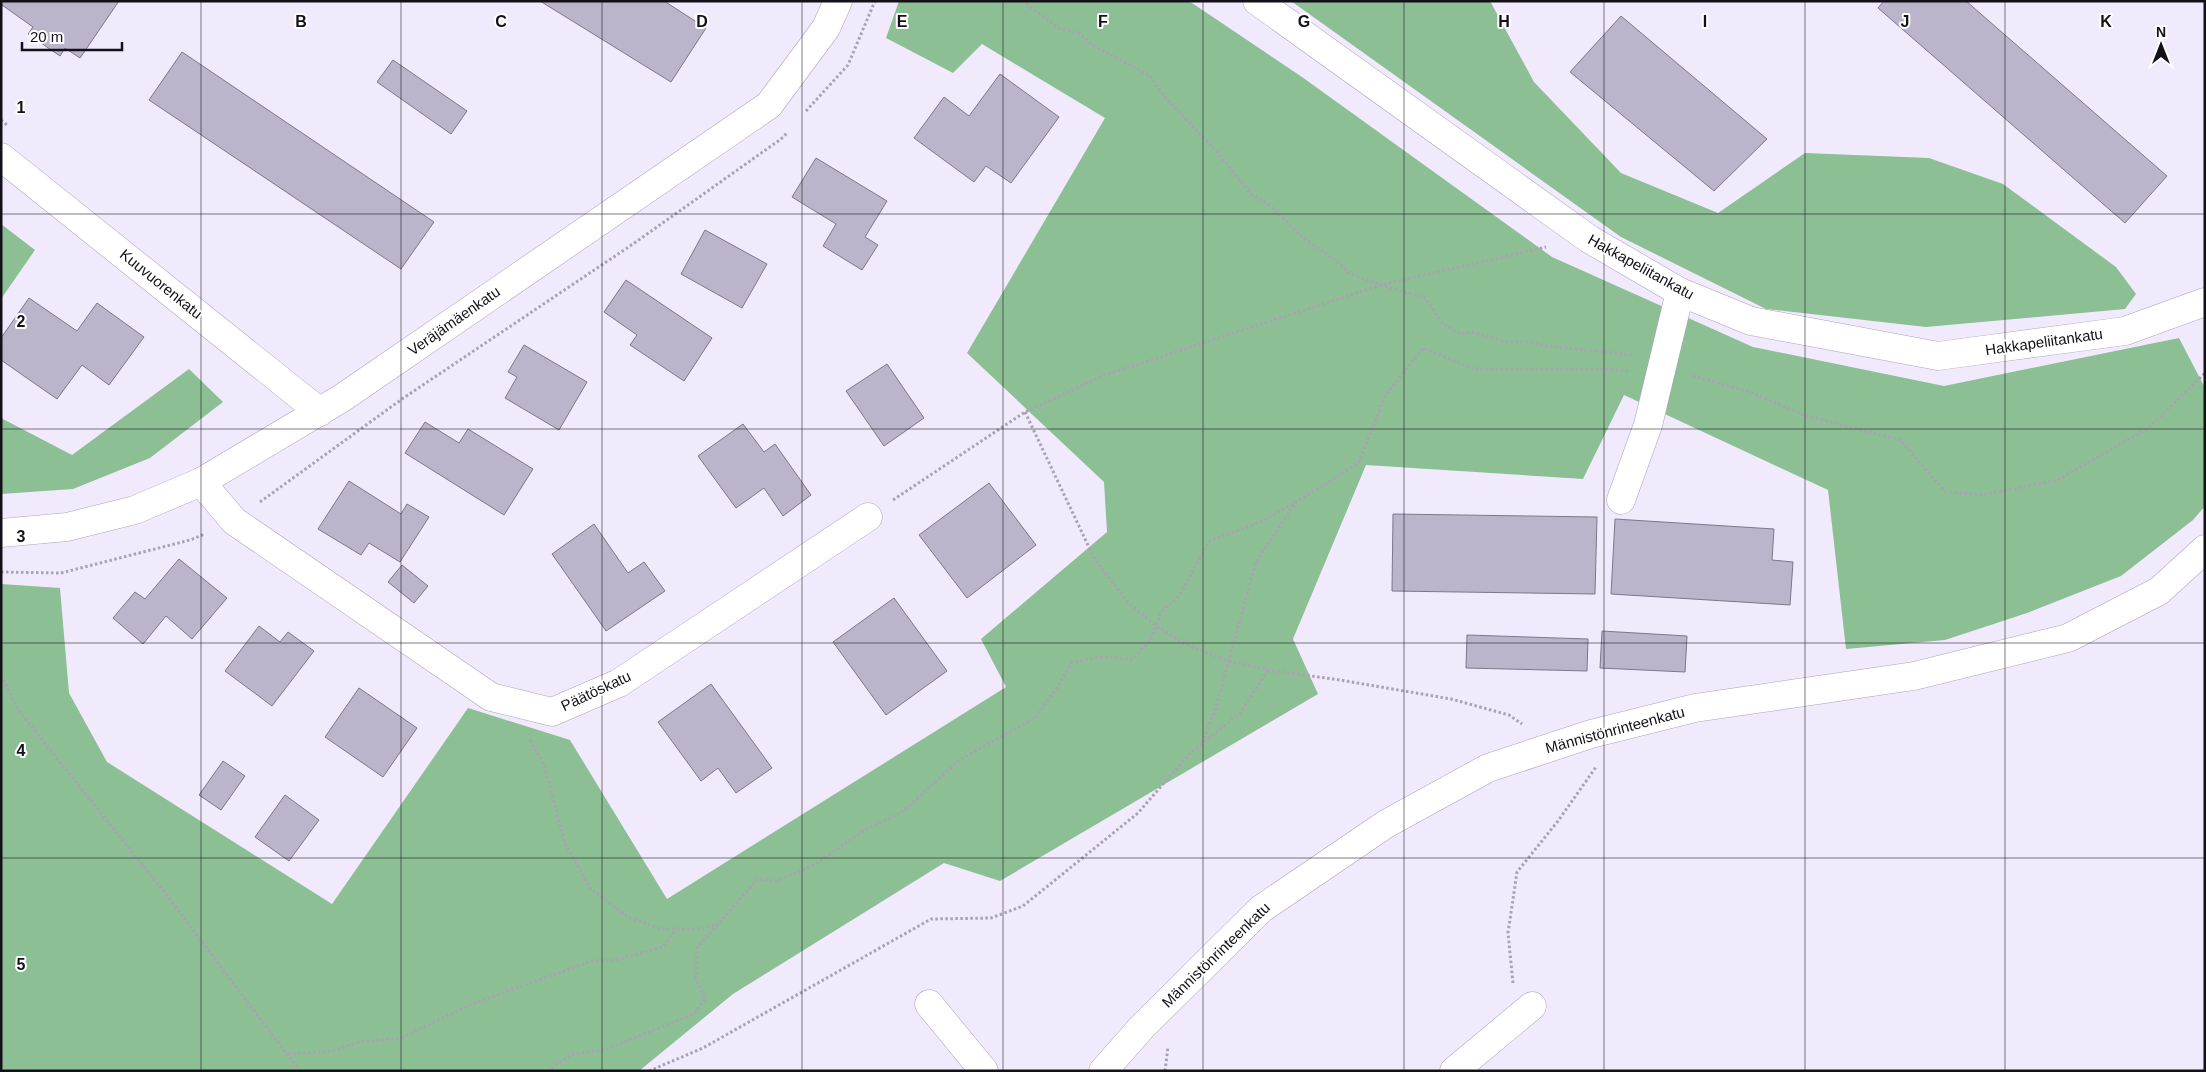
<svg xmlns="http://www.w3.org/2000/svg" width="2206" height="1072" font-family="Helvetica,sans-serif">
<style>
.forest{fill:#8dbf95}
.building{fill:#bcb4ca;stroke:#7e778b}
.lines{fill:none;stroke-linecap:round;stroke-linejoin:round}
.minor-casing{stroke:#aca3b9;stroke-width:29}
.path{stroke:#a8a2b1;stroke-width:3;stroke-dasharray:2.5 2.5;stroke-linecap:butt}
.minor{stroke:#fff;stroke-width:28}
.grid{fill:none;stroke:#131018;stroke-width:1;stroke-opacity:0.55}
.labels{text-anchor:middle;stroke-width:4;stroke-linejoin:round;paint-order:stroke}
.street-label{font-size:15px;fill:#131018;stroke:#fff}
.grid-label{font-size:16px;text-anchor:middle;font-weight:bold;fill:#131018;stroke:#fff;stroke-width:4;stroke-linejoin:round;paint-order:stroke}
</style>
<rect width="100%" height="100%" fill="#f1eafd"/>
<!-- forest -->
<g class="forest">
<polygon points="899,1 1189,1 1302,77 1552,257 1753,347 1944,386 2179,338 2205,388 2205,506 2193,520 2121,576 2027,613 1945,640 1846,649 1828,490 1624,395 1583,479 1366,465 1293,639 1318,694 1000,881 944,863 733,994 639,1071 1,1071 1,584 60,588 69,693 107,762 332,904 468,708 570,740 667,899 1006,687 981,639 1107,532 1104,482 967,353 1105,118 982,44 953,73 886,38"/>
<polygon points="1291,1 1490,1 1534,82 1621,173 1718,213 1805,153 1929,158 2003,184 2116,267 2136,294 2125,309 1926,327 1766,309 1621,237"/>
<polygon points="1,224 35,250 1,299"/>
<polygon points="189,369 223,402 150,458 73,489 1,494 1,418 72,455"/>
</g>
<!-- building -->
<g class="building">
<polygon points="1,1 119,1 80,58 65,48 60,56 28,34 33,27 2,5 1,7"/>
<polygon points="540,1 664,1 706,28 671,82"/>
<polygon points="1884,1 1966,1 2167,176 2125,223 1878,8"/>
<polygon points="1621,16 1767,139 1714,191 1570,72"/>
<polygon points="182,52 434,222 401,269 149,100"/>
<polygon points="393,60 467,111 451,134 377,82"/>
<polygon points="1000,74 1059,117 1011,183 986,166 974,182 914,138 944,97 969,116"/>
<polygon points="816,158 887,201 865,237 878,245 862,270 823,246 836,224 792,197"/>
<polygon points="705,230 767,264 742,308 681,274"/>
<polygon points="626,280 712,338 684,381 630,345 637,335 604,312"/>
<polygon points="29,298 77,331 97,303 144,337 109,385 82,365 57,399 1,360 1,338"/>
<polygon points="524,345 587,382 559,430 505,398 517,377 508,372"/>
<polygon points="887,364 924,418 884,446 846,391"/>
<polygon points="425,422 459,443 468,429 533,469 504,515 405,453"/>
<polygon points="743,424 764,452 775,444 811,495 783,516 764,488 736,508 698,456"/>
<polygon points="349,481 401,514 407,504 429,517 400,562 369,543 361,555 318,529"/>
<polygon points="989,483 1036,545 967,598 919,535"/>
<polygon points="1393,514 1597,517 1595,594 1392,591"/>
<polygon points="1615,519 1774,529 1772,560 1793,562 1790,605 1611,594"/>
<polygon points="594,524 628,573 644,562 665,591 606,631 552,554"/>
<polygon points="179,559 227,598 192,639 166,616 143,644 113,618 135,592 145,599"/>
<polygon points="402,565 428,586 414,603 388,582"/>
<polygon points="894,598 947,671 886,715 833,642"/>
<polygon points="259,626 280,642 288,632 314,651 272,706 225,671"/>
<polygon points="1602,631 1687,636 1685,672 1600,668"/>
<polygon points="1467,635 1588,639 1587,671 1466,668"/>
<polygon points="711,684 772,768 736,793 718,768 701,781 658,722"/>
<polygon points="359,688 417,728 383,777 325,737"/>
<polygon points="223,761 245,776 221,810 199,795"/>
<polygon points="285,795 319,820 289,861 255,837"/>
</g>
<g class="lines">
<!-- minor casing -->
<g class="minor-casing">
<g id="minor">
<polyline points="1257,1 1589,239 1680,292 1751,321 1938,356 2125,331 2205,302"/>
<polyline points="1,157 320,412"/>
<polyline points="201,482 234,521 491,697 552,712 619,683 868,517"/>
<polyline points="1621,500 1648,425 1680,292"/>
<polyline points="1,533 67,527 135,510 201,482 342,398 769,105 826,28 838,1"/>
<polyline points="929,1004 984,1071"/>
<polyline points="1103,1071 1142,1027 1261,909 1386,824 1488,768 1591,734 1695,708 1914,676 2068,638 2159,591 2205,549"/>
<polyline points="1454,1071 1532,1006"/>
</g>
</g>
<!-- path -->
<g class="path">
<polyline points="1022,1 1059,28 1080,34 1094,46 1149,75 1164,96 1216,151 1252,195 1267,203 1301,236 1339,263 1349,273 1381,285 1425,298 1443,324 1461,334 1472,332 1508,342 1532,342 1547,346 1634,355"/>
<polyline points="806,111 848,65 875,1"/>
<polyline points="1,120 8,126"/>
<polyline points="1693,376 1750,392 1804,415 1900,440 1946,492 1983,495 2058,480 2148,428 2205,373"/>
<polyline points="1025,412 1095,560 1128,602 1156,626 1185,644 1228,661 1268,670 1340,680 1451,699 1509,715 1522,724"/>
<polyline points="893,500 1025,412 1105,375 1381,285 1546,247"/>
<polyline points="260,502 402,399 633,244 781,139 787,133"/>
<polyline points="1,572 61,573 190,540 205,534"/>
<polyline points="1,675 19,711 165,893 300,1071"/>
<polyline points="530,740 544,765 565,843 590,888 628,917 661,929 701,929 717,924"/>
<polyline points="1202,743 1215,711 1256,562 1296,502"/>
<polyline points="1513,983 1508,933 1517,872 1558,821 1596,767"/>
<polyline points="288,1054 332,1051 359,1042 401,1038 472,1004 592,961 616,960 662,947 677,929"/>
<polyline points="547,1071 572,1054 604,1050 694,1014 705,999 696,978 697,948 758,879 777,881 814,865 866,829 901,813 961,759 1035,718 1058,686 1071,663 1099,657 1133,659 1151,640 1161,612 1180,595 1209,541 1263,521 1321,487 1359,462 1385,396 1423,348 1474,369 1602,369 1629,371"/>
<polyline points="649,1071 703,1048 931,919 991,918 1023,906 1138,813 1190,753 1240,713 1268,670"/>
<polyline points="1165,1071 1168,1047"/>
</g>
<!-- minor -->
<use href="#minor" class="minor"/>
</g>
<!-- grid -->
<path class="grid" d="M 201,1 L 201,1071M 401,1 L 401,1071M 602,1 L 602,1071M 802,1 L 802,1071M 1003,1 L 1003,1071M 1203,1 L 1203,1071M 1404,1 L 1404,1071M 1604,1 L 1604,1071M 1805,1 L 1805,1071M 2005,1 L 2005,1071M 1,214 L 2205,214M 1,429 L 2205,429M 1,643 L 2205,643M 1,858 L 2205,858"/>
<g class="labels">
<!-- street labels -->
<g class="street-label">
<text transform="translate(1641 267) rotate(29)" y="5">Hakkapeliitankatu</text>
<text transform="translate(161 284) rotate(39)" y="5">Kuuvuorenkatu</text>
<text transform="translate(454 321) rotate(-35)" y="5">Veräjämäenkatu</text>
<text transform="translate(2044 342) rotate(-8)" y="5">Hakkapeliitankatu</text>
<text transform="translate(596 691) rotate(-25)" y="5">Päätöskatu</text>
<text transform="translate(1615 730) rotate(-15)" y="5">Männistönrinteenkatu</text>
<text transform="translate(1216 955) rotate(-44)" y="5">Männistönrinteenkatu</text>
</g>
</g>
<g class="grid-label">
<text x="301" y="27">B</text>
<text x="501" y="27">C</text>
<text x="702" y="27">D</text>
<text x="902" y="27">E</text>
<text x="1103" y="27">F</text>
<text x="1304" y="27">G</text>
<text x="1504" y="27">H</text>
<text x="1705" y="27">I</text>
<text x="1905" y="27">J</text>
<text x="2106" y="27">K</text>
<text x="21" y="113">1</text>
<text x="21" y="327">2</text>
<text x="21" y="542">3</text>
<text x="21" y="756">4</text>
<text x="21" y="970">5</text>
</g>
<!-- border -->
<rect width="2206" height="1072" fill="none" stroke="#131018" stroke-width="5"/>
<!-- north arrow -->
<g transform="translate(2161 45)" stroke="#ffffff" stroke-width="4" paint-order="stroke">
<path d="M0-4L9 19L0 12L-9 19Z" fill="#131018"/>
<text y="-8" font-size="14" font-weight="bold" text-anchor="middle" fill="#131018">N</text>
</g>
<!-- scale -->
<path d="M22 42v8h100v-8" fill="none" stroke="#131018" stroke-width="2.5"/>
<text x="30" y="42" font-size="15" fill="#131018" stroke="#ffffff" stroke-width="4" paint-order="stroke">20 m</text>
</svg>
